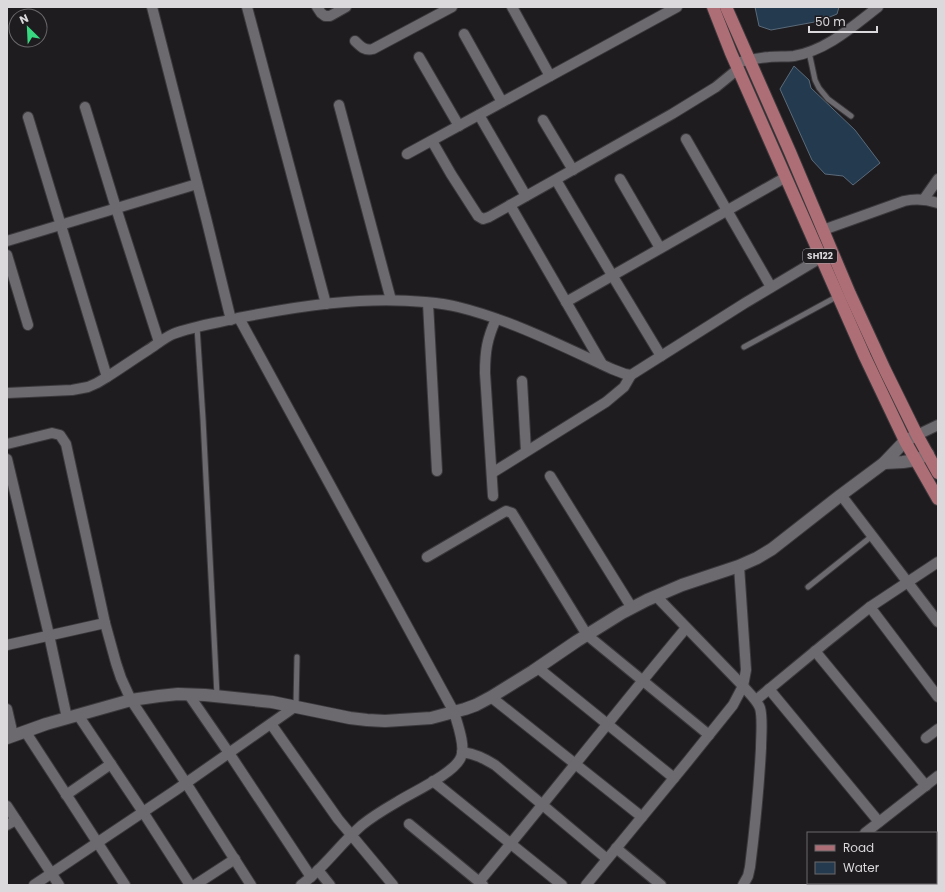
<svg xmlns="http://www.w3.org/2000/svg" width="945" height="892" font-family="Poppins,sans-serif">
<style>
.water{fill:#233a4f;stroke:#5a6a79}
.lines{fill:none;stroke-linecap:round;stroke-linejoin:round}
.service-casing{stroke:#3b393c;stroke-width:7}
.minor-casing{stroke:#3b393c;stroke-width:12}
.tertiary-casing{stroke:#3b393c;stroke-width:14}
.primary-casing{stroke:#3b393c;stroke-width:14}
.service{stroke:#6d6a6f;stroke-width:5}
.minor{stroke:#6d6a6f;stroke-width:10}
.tertiary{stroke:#6d6a6f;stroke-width:12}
.primary{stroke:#ae6e76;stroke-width:12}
.labels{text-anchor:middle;stroke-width:4;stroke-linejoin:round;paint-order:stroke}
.shield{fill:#1f1c20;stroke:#a3a0a4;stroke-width:1}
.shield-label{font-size:9px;font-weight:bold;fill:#dbd9dc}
</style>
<rect width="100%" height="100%" fill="#1f1c20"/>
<!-- water -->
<g class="water">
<polygon points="755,7 839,7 837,14 820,21 771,30 759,26"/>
<polygon points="794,66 809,80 811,88 855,130 880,163 853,185 843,176 825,174 812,160 780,89"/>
</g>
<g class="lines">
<!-- service casing -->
<g class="service-casing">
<g id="service">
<polyline points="809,52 815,80 819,88 828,99 851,116"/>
<polyline points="197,327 203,419 217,695"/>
<polyline points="744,347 838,296"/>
<polyline points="808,587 872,536"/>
<polyline points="296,706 297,657"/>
</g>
</g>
<!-- minor casing -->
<g class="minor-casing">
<g id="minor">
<polyline points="152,7 207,222 231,320"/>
<polyline points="247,7 326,304"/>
<polyline points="317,7 321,13 325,16 330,16 346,7"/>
<polyline points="512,7 550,76"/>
<polyline points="464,34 502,102"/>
<path d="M 355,41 C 361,47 365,51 373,49 L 452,7"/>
<polyline points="419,57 459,126"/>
<path d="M 736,63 C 747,60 758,58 769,57 C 777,56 786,57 794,56 C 827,50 852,27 878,7"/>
<polyline points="339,105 391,300"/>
<polyline points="85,107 116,208 159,342"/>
<polyline points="479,115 526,196"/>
<polyline points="28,117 107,377"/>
<polyline points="543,120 573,170"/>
<polyline points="686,139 771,287"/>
<polyline points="432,141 451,174 478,216 483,219 489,217 672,114 716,87 738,69"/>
<polyline points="407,154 677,7"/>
<polyline points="620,179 660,248"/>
<polyline points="556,180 612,275 661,356"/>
<polyline points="924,199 938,179"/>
<polyline points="510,205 602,364"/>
<path d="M 823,230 L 904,201 C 916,198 926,199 938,203"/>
<polyline points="7,241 197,184"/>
<polyline points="7,255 28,325"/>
<polyline points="566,302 786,177"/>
<polyline points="428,303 437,471"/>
<path d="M 239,318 L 454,712 C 457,723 466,746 461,757 C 455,773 413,792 397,802 C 385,809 373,816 362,825 C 340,844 324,868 301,885"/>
<polyline points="522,381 526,451"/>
<path d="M 7,393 L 72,390 L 88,387 L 97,383 L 107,377 C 121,368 134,359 148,350 C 156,345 164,338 173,334 C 194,326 217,323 238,318 C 299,306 362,296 425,302 C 436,303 447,304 458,307 C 511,320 562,346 612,369 L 625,374 L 631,375 L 745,303 L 832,251"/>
<polyline points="917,435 938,425"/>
<polyline points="7,444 52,433 60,435 66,444 105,623 116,663 121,678 131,700 186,783 251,885"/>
<polyline points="7,459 49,635 67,718"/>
<polyline points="492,473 606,402 624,387 631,375"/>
<polyline points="550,476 632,608"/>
<polyline points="841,495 938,622"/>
<path d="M 493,496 L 485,373 C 485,351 487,339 496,319"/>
<polyline points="427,557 499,515 506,511 512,513 587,635 709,735"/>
<path d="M 656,596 L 743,686 C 749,693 757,700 760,708 C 763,718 761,737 761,748 C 759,787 755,827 750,867 L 748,876 L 743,885"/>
<polyline points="870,607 938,697"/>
<polyline points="7,645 105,623"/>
<polyline points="815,651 926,786"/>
<polyline points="538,668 674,778"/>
<polyline points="769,689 879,822"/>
<polyline points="189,695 229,753 311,877"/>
<polyline points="491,697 642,817"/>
<polyline points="756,700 825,643 870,607 938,562"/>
<polyline points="7,709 13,735"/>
<polyline points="78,715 143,812 190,885"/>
<polyline points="271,724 338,819 393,885"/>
<polyline points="25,731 125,885"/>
<polyline points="926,738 938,729"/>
<path d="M 462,752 C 476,754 483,758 495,765 L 607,859"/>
<polyline points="433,781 562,885"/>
<polyline points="66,795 111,764"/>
<polyline points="7,806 59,885"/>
<polyline points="409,824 483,885"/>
<polyline points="7,825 16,820"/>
<polyline points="865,833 938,776"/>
<polyline points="616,848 661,885"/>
<polyline points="318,870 330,885"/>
<path d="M 479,882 C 549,798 616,712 686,628"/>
<polyline points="34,885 176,790 296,706"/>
<polyline points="195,885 235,859"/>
<polyline points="586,885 688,761 733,705 743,686 746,670 745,655 739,566"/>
</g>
</g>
<!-- tertiary casing -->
<g class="tertiary-casing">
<g id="tertiary">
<polyline points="884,463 903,462 916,460 928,454"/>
<polyline points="7,738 46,724 131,700 159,696 178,694 205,695 272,702 350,718 367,720 385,721 431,718 465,709 476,705 491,697 533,671 577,641 622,613 647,600 682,585 739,566 757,558 772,549 841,495 884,463 905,441 913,437"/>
</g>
</g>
<!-- primary casing -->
<g class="primary-casing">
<g id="primary">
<polyline points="713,7 731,53 865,357 905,441 938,499"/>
<polyline points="726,7 790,152 850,294 885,370 917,435 938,473"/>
</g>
</g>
<!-- service -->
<use href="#service" class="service"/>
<!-- minor -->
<use href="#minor" class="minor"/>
<!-- tertiary -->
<use href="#tertiary" class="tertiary"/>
<!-- primary -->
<use href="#primary" class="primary"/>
</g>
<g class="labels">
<!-- shield labels -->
<rect class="shield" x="803" y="249" width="34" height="14" rx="3"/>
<g class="shield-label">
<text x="820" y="259">SH122</text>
</g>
</g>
<!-- border -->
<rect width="945" height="892" fill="none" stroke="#dbd9dc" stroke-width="16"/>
<!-- legend -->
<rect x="807" y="832" width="130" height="52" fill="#1f1c20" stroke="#6a686b"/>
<rect x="815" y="845" width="20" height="6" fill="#ae6e76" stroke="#6a686b"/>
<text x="843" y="852" font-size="12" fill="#dbd9dc">Road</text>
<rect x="815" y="862" width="20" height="12" fill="#233a4f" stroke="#6a686b"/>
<text x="843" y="872" font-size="12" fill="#dbd9dc">Water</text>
<!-- north arrow -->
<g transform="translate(28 28) rotate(336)"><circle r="19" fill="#1f1c20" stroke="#6a686b"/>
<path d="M0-3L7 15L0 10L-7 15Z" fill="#38d880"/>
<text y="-6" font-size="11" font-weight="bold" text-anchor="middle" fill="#dbd9dc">N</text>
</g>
<!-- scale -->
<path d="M809 26v6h68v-6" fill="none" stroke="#dbd9dc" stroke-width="2"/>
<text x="815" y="26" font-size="12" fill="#dbd9dc" stroke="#1f1c20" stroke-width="3" paint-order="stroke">50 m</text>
</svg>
